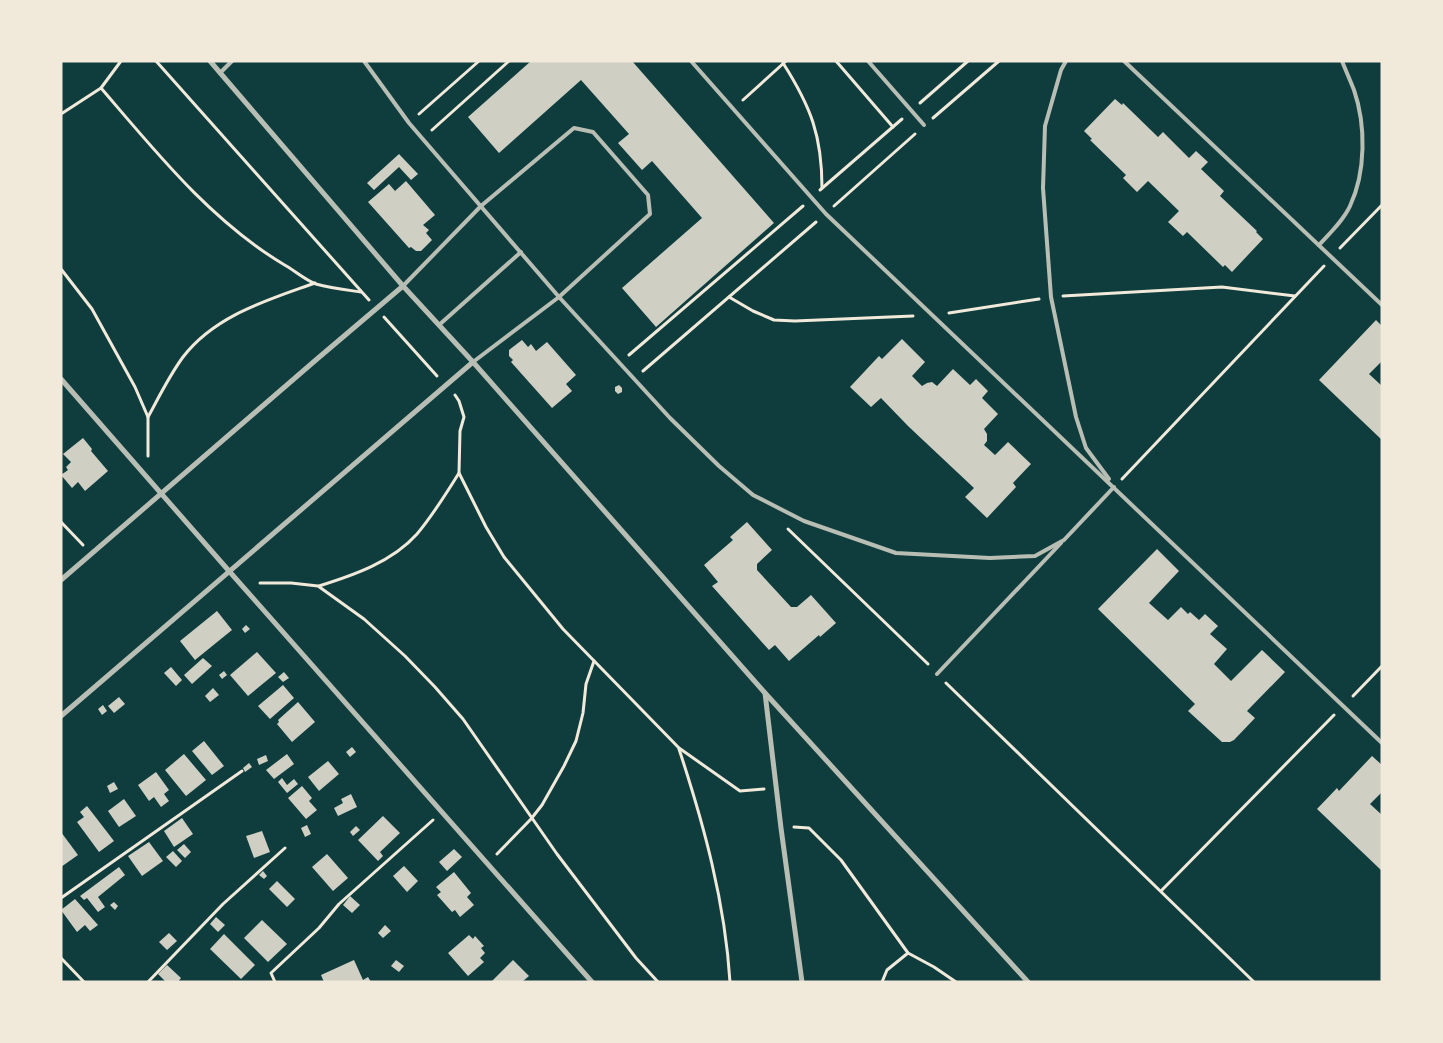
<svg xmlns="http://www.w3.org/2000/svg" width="1443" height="1043" font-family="Inter,sans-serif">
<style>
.building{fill:#cfcfc3}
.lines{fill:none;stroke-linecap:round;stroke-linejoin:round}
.path{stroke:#f1e9da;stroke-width:3}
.service{stroke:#b8beb3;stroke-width:4}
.minor{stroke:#b8beb3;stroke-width:5}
</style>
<rect width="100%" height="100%" fill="#0f3d3e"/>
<!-- building -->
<g class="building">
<polygon points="531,61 632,61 774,223 656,327 622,288 702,218 652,161 642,170 618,143 629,134 581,80 499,153 468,117"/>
<polygon points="1115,99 1122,105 1123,103 1158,137 1163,132 1189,158 1196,151 1208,162 1201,169 1224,191 1220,196 1257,231 1256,232 1263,239 1232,272 1225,265 1223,267 1187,232 1183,236 1168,222 1179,211 1148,181 1137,192 1123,178 1126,175 1090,140 1092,139 1084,131"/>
<polygon points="399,154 418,174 411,180 399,167 374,190 367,183"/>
<polygon points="406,181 435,215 423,225 429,230 426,233 432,240 421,251 416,251 411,247 409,248 368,202 389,184 395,191"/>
<polygon points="1376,320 1382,326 1382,361 1369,374 1382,386 1382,440 1319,380"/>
<polygon points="902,339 925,362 912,376 922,386 927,383 932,382 937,386 953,369 970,385 976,379 988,391 982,398 998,414 984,429 987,434 987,441 984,445 995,455 1008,442 1031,464 1013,483 1016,487 987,518 965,497 974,488 908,426 881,398 871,407 850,387 879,356 882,359"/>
<polygon points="522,340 528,347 531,344 536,351 547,342 576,375 566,384 572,391 552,408 511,362 513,360 509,356 509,350"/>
<polygon points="619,385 622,388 622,392 618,394 615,391 615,387"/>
<polygon points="83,438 92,449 91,451 108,471 85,491 78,482 72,488 61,475 68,470 66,467 71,462 63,454"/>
<polygon points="747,522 772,550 757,564 757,570 791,607 797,607 811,595 836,623 820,637 819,635 789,661 775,645 769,650 712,586 718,582 704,565 733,540 730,537"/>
<polygon points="1157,549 1179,571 1149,603 1168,620 1181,607 1188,614 1190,612 1199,620 1205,614 1218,626 1210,634 1227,649 1214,664 1231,681 1262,650 1285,672 1247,711 1255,718 1234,740 1230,742 1222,742 1188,711 1195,704 1098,609"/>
<polygon points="217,611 232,630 195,660 180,641"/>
<polygon points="246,625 250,629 245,633 242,629"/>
<polygon points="257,652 276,673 248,696 230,675"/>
<polygon points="203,658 212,666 192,684 184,675"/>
<polygon points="171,667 182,680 176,686 164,673"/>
<polygon points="224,671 227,675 222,679 219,675"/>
<polygon points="284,672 289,678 283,682 278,677"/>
<polygon points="283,685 294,698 270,719 258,706"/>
<polygon points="213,688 219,695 210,702 205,696"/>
<polygon points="119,697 125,704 114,713 108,706"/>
<polygon points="298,702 315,722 292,742 277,724 279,722 278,720"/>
<polygon points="103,705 107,711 102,715 98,709"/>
<polygon points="204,741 224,766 212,775 192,751"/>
<polygon points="352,747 356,752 350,757 346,752"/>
<polygon points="184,754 206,780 186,796 165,770"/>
<polygon points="287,754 294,764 274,779 266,770"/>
<polygon points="266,755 268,761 259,765 257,759"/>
<polygon points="1372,756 1382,765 1382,792 1370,804 1382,815 1382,871 1317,809 1337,788 1339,791"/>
<polygon points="328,761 339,774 319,791 308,777"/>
<polygon points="249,763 252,767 245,772 243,768"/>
<polygon points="156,772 169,790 164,794 169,801 161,807 154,797 149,801 138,785"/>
<polygon points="282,778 287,785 294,779 298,784 287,793 278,782"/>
<polygon points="114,782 118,789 110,793 107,786"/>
<polygon points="302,786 312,798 309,801 317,810 306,819 288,798"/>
<polygon points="351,794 357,807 338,816 334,808 343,803 341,799"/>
<polygon points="124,799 136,816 119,827 108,811"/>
<polygon points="87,806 114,841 99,852 77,822 84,817 80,812"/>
<polygon points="383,816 400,833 380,852 383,856 378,861 358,840"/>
<polygon points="182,818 193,834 174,847 164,831"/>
<polygon points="307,825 311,834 305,837 301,828"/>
<polygon points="356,826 360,830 353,836 350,832"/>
<polygon points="262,831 270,852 254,858 246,836"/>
<polygon points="61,832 78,855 61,867"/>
<polygon points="149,842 163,861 142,876 128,856"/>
<polygon points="184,844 191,852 185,858 177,850"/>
<polygon points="454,849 462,857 447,871 439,862"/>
<polygon points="173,851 182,861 176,867 166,857"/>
<polygon points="327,854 348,878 333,891 312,867"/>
<polygon points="404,866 418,881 407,892 393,876"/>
<polygon points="119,867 125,875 98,897 105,907 98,912 87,898 84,900 80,896"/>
<polygon points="263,871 267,876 264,879 259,875"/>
<polygon points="454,872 471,893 467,897 474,905 460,917 455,910 452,912 437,895 441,892 436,887"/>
<polygon points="277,881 295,899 287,907 269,889"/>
<polygon points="350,896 360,905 352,913 343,905"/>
<polygon points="75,899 98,925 90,931 85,925 77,932 61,910"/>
<polygon points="114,902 118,906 115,910 110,905"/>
<polygon points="216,917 225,925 218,932 210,924"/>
<polygon points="262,920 287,944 268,962 244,938"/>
<polygon points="385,925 391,931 383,938 378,933"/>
<polygon points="169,933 177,941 167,950 159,942"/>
<polygon points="224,934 255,965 241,979 210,949"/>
<polygon points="469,935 473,939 475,936 484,946 481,948 485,953 480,958 484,962 468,976 448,953"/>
<polygon points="354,960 363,980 368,977 371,982 324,982 321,975"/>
<polygon points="396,960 404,966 399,972 391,966"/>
<polygon points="513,960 529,976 522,982 491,982"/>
<polygon points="167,965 181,978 178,982 166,982 158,974"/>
</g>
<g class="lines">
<!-- path -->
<g class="path">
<polyline points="156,61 369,300"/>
<polyline points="836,61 893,127"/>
<path d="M 783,63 C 811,107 822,136 822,188"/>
<polyline points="101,88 121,61"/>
<polyline points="743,100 786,61"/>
<polyline points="920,103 968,61"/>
<path d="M 61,114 L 101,88 C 156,152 210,220 283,264 C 294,270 305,280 316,284 C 330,288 347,290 361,292"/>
<polyline points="419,114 479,61"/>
<polyline points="933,118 999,61"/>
<polyline points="432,130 509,61"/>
<polyline points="820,190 902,119"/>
<polyline points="834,206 915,134"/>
<polyline points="1340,248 1382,205"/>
<polyline points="61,269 92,309 135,387 148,417 148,456"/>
<polyline points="1063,296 1222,287 1295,296"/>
<polyline points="729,297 753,311 774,320 795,321 913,316"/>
<polyline points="949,313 1039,299"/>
<polyline points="384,317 437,376"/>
<polyline points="629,355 803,206"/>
<polyline points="643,371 816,222"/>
<polyline points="455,395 459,401 464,417 460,431 459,473 486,527 504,557 563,629 679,748 740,791 764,789"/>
<path d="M 148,417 C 159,397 169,376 183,357 C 215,315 268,300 315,283"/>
<polyline points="1122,479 1324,266"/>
<polyline points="61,522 83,545"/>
<polyline points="788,529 928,664"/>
<polyline points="260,583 291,583 318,586 364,619 405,656 435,687 463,719 557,854 636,958 658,982"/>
<path d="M 319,586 C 354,575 392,562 417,534 C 433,515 446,494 459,473"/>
<polyline points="946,683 1254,982"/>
<polyline points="1353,696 1382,666"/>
<path d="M 679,749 C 704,825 725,902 730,982"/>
<polyline points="794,827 809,828 841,860 908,953 934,967 956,982"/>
<polyline points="497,854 531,819 542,805 564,766 576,741 583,713 586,684 594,661"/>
<polyline points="1161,891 1334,715"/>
<polyline points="61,898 242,771"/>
<polyline points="61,958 84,982"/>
<polyline points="148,982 223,904 285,848"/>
<polyline points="275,982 271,973 319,928 339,904 433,820"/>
<polyline points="882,982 887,970 908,953"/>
</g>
<!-- service -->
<g class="service">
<polyline points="364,61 409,123 559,297 670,418 719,466 753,495 804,521 896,553 990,558 1035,556 1064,540 1114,487"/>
<polyline points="691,61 826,214 1382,743"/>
<polyline points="868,61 924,125"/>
<polyline points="1066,61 1061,70 1045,126 1043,188 1051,297 1076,417 1086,448 1109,479"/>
<polyline points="1124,61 1382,305"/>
<polyline points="220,73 232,61"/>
<path d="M 1319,245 C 1330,233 1343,221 1350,206 C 1366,172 1366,125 1354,90 C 1350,80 1346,71 1342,61"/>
<polyline points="403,286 481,206 574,128 593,132 648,195 650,214 559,297 473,362"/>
<polyline points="439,325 521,252"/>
<polyline points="937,674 1061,543"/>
</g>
<!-- minor -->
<g class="minor">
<polyline points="210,61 403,286 473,362 765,693 1028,982"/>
<polyline points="61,379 229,571 592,982"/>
<polyline points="61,580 317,359 403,286"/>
<polyline points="765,693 781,828 802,982"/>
<polyline points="61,716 473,362"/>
</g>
</g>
<!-- border -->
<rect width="1443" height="1043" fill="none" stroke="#f1e9da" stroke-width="125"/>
</svg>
